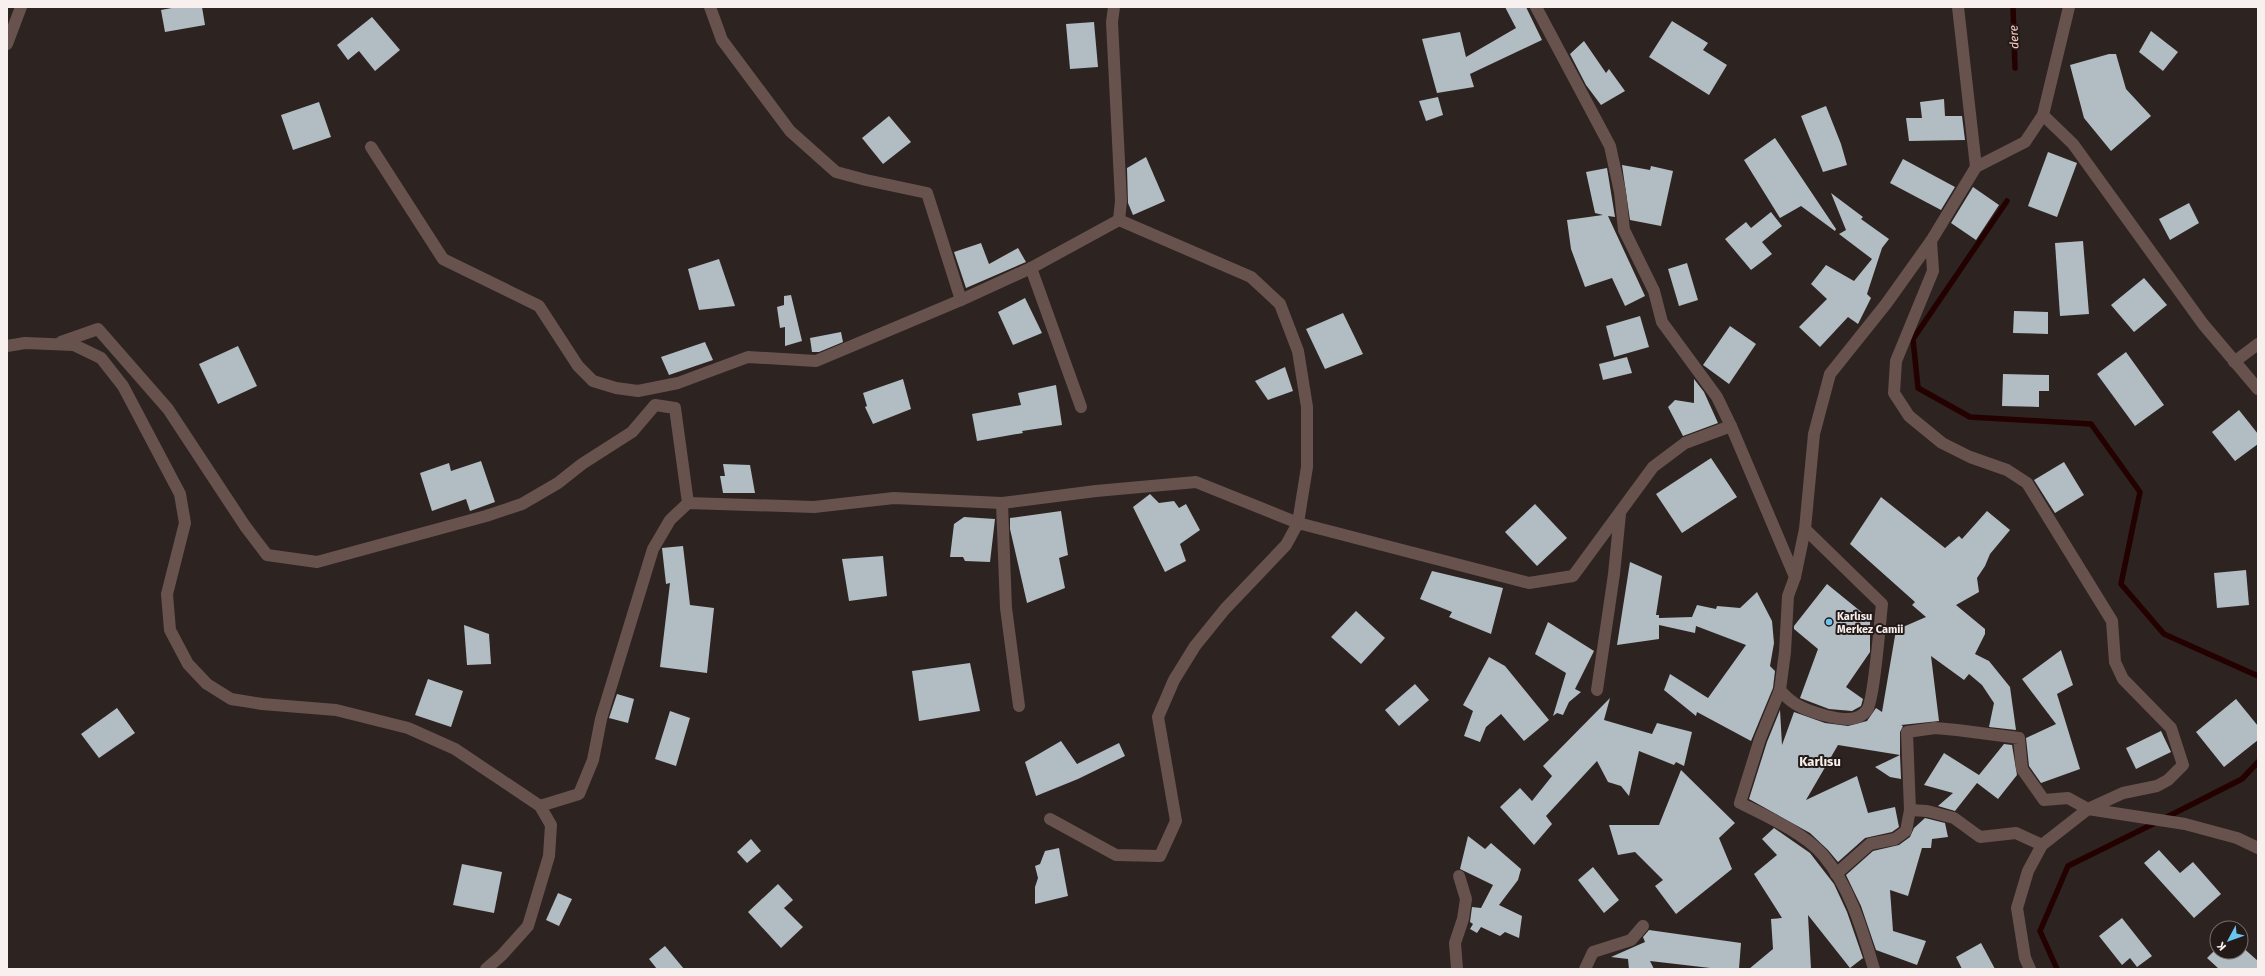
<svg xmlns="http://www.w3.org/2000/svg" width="2265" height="976" font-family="'Fira Sans',sans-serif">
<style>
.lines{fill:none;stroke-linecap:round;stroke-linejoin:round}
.stream{stroke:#230100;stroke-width:5.5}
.building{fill:#b1bcc3}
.minor{stroke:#67524d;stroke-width:12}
.poi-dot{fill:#6bc3f2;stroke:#231917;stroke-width:1.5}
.labels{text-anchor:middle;stroke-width:4;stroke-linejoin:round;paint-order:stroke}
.poi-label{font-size:11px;font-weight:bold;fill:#f7f0ee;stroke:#231917;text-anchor:start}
.water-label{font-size:12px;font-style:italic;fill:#facabf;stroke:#231917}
.quarter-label{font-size:13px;font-weight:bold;fill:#f7f0ee;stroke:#231917}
</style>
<rect width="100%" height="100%" fill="#2d2320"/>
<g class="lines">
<!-- stream -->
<g class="stream">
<polyline points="2013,7 2015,68"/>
<polyline points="2007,201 1913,339 1918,388 1970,417 2091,424 2140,492 2121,584 2164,634 2258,676"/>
<polyline points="2165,818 2242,779 2258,762"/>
<polyline points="2057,969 2040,931 2068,866 2157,822"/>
</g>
</g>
<!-- building -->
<g class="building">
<polygon points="177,7 202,7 205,25 165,32 161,10"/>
<polygon points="1505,7 1526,7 1542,40 1470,74 1474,87 1437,93 1422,39 1460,32 1466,57 1516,28"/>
<polygon points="372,17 400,50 375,71 359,51 348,60 337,45"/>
<polygon points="1672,21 1708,43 1703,50 1727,65 1709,95 1649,57"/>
<polygon points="1094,22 1098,67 1070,69 1066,24"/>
<polygon points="2151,31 2178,52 2163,71 2139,52"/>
<polygon points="1584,41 1606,73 1609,69 1625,91 1601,105 1586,85 1570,54"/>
<polygon points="2109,54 2116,54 2126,89 2151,116 2111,151 2084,118 2070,65"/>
<polygon points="1438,97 1443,115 1426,121 1419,101"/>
<polygon points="1944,99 1945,116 1962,116 1965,140 1909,141 1906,118 1922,118 1920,102"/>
<polygon points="319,102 331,137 293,150 281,115"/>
<polygon points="1826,106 1841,144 1847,165 1823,172 1801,116"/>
<polygon points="889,116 911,142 883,164 862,138"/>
<polygon points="1775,138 1836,229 1835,231 1801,206 1780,218 1744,160"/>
<polygon points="2048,152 2077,163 2057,217 2028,206"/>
<polygon points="1146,157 1165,201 1133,215 1128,203 1127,168"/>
<polygon points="1903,159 1955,187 1941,210 1890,183"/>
<polygon points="1622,165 1650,170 1651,166 1673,171 1661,226 1630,220"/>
<polygon points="1607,168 1615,217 1608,216 1645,296 1625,306 1612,278 1585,287 1571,249 1567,220 1603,215 1595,213 1586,172"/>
<polygon points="1973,187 1999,205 1976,240 1951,223"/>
<polygon points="1831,193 1863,217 1861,219 1889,239 1882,248 1867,294 1871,298 1858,324 1848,317 1820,347 1799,327 1827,299 1811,284 1826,265 1854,281 1872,259 1839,234 1846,230"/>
<polygon points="2189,203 2199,223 2170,240 2159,219"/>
<polygon points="1771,212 1782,226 1762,242 1772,254 1751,270 1725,239 1746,222 1751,228"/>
<polygon points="2083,241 2089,314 2060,316 2055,243"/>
<polygon points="981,243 989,264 1018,248 1026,262 966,288 954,252"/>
<polygon points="719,259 735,306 699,310 688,269"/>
<polygon points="1687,263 1698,300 1679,306 1668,269"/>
<polygon points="2144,278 2167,305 2134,332 2111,305"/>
<polygon points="791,295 802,341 785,346 785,327 780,328 777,307 784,305 784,296"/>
<polygon points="1025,298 1042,333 1013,345 998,312"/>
<polygon points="2014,311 2048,312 2048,334 2013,333"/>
<polygon points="1343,313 1363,354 1325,369 1306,329"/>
<polygon points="1640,316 1649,347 1614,357 1606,326"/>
<polygon points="1730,326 1756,344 1729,384 1703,365"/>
<polygon points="841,332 843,342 819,352 812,352 810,338"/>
<polygon points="705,342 713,360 669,375 661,357"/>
<polygon points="238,346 257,386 218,404 199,364"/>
<polygon points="2126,352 2164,405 2135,426 2097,374"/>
<polygon points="1627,357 1632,373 1603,380 1599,364"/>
<polygon points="1285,367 1293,391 1268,400 1255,381"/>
<polygon points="2003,374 2049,375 2049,391 2039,391 2039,407 2002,406"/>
<polygon points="903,379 911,409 873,424 865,407 867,406 863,393"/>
<polygon points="1694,379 1704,392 1718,423 1683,436 1668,407 1675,400 1694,403"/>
<polygon points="1056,385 1062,425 1022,431 1023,433 977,441 972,414 1021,405 1018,393"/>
<polygon points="2239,410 2258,434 2258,444 2235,461 2212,432"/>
<polygon points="1711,458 1737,497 1682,533 1656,494"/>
<polygon points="481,461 495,502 470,511 466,499 432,511 420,473 449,463 451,471"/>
<polygon points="2064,462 2084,495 2055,513 2034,480"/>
<polygon points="723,464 750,465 755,493 723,493 720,476 725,476"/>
<polygon points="1150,494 1159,503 1174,501 1179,508 1186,504 1200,530 1180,544 1186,561 1165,572 1133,507"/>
<polygon points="1881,497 1945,548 1959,536 1962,539 1987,511 2010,530 1990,554 1985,566 1977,578 1979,592 1956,605 1985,629 1985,634 1975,654 1989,661 2010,687 2016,730 1989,727 1994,703 1982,685 1969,674 1964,680 1931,656 1939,721 1901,725 1903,726 1900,732 1900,755 1838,745 1806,800 1857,776 1868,813 1895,807 1899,827 1892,832 1865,838 1838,862 1828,850 1810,833 1749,799 1767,742 1780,710 1782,745 1794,712 1825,723 1848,726 1867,721 1876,708 1882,712 1896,630 1926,617 1912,605 1915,602 1850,544"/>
<polygon points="1535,504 1567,538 1537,566 1505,532"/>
<polygon points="1061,511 1068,555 1059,558 1065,588 1027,603 1010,529 1010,518"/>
<polygon points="964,517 995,519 990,562 965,561 963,557 950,557 954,524"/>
<polygon points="683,546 690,605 714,608 707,673 660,667 670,583 666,584 662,548"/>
<polygon points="883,556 887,596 849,601 842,559"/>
<polygon points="1630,562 1662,576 1656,615 1659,615 1659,618 1692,617 1697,605 1716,609 1717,606 1740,608 1757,592 1772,621 1774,643 1770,666 1775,671 1773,688 1751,741 1697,712 1696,716 1664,690 1670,674 1708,698 1746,645 1696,626 1695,633 1659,625 1659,639 1617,645"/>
<polygon points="2246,570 2249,605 2217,608 2214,573"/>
<polygon points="1432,571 1503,588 1491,634 1449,617 1452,612 1420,599"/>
<polygon points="1827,584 1870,619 1870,652 1846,687 1863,699 1861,706 1852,711 1829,709 1800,698 1818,649 1794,629 1794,626"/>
<polygon points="1356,611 1385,638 1361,664 1331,637"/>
<polygon points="1548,622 1594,651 1575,689 1581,692 1569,702 1563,715 1557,713 1553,716 1566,673 1535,654"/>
<polygon points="464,625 489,634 491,664 467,665"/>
<polygon points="2061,650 2073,685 2057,694 2080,769 2041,783 2029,766 2026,738 2056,724 2022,679"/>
<polygon points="1489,657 1505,666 1549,720 1524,741 1501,714 1486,727 1480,742 1464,736 1473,711 1463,705"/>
<polygon points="970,663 980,711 919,721 912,671"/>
<polygon points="428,679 463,691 451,727 415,715"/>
<polygon points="1415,684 1429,700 1399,726 1385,710"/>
<polygon points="617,694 634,699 628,723 609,718"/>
<polygon points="1610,698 1604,720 1652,734 1657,723 1692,732 1684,766 1676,762 1674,765 1639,751 1629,796 1621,786 1608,782 1597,761 1546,816 1552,824 1534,845 1500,807 1520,788 1532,801 1552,776 1543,766"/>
<polygon points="2236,699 2258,726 2258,740 2224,767 2196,732"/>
<polygon points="117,708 135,733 99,758 81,734"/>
<polygon points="670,711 690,718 676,766 655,759"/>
<polygon points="2161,731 2171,752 2136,769 2126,748"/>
<polygon points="1061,741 1077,764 1119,743 1125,756 1078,779 1036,796 1025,762"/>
<polygon points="2004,744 2012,745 2017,775 1998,799 1977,783 1955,811 1938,806 1953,793 1924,785 1944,753 1979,775"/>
<polygon points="1900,755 1901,779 1890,777 1875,767"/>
<polygon points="1681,770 1735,823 1719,838 1732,869 1676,914 1655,886 1663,880 1635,852 1618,855 1609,825 1659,825"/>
<polygon points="1925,818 1945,823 1948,837 1932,839 1931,848 1922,848 1908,896 1890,890 1893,931 1926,941 1917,965 1876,950 1861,906 1846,875 1873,851 1899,845 1910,837 1914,828"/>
<polygon points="1774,828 1810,853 1834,884 1847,912 1863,958 1850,968 1808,915 1811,969 1749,969 1773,949 1771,919 1782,918 1754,874 1777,855 1762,839"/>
<polygon points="1468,836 1485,849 1491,843 1521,869 1518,880 1499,905 1522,916 1519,938 1505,932 1500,936 1481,927 1477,933 1470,929 1473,924 1470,922 1472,907 1481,908 1493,885 1460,869"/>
<polygon points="751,839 761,851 747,863 737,852"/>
<polygon points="1059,848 1068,896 1035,904 1035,887 1038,878 1035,866 1040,864 1045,851"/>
<polygon points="2159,850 2180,873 2193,862 2221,894 2194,918 2144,863"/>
<polygon points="462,864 502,872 494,913 453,905"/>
<polygon points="1593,867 1619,900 1604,913 1578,880"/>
<polygon points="778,884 793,900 784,908 803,927 781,948 748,912"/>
<polygon points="558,893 572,899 559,926 546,920"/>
<polygon points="2122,918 2152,956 2137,967 2130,958 2122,965 2099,936"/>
<polygon points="1649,930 1741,943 1739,969 1719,969 1650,961 1654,969 1629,969 1628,959 1611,957 1645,942 1643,937"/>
<polygon points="1981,943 1995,969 1962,969 1956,957"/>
<polygon points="665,946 684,969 657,969 649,959"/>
<polygon points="2241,946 2258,961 2258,969 2219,969 2207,958 2217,948 2217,952 2241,952"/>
</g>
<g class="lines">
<!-- minor -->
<g class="minor">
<polyline points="710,7 722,40 790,131 836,172 866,180 927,193 961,300"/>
<polyline points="1114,7 1112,22 1121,201 1119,220"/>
<polyline points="1536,7 1610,146 1620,192 1624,230 1654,291 1662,322 1717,397 1731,426"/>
<polyline points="1958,7 1976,167"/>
<polyline points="7,44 21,7"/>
<polyline points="2043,115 2073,144 2203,324 2258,389"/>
<polyline points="371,147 443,259 539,306 578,366 593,381 616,388 638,391 678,383 748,357 816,361 961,300 1031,268 1119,220"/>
<polyline points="1931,241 1933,271 1896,361 1894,393 1909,416 1942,443 1970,457 2007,470 2027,483 2112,621 2115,662 2123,679 2171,728 2183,765 2168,780 2157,786 2123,793 2088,809 2042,845 2028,871 2017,908 2025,958 2030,969"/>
<polyline points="1031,268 1081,407"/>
<polyline points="61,342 98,329 168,409 245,526 267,555 317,562 486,516 522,504 558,483 582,464 632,432 655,405 675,408 688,503"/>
<polyline points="7,346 25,343 74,345 101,358 123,386 180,494 185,523 167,594 170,630 188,664 207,684 231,699 262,704 336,710 408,728 455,749 540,806 551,825 549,856 528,926 502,955 486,969"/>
<polyline points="2234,362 2258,344"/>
<path d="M 1805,529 L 1882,604 C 1880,622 1874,700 1867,710 C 1858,723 1840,719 1827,716 C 1808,711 1793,706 1780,690 L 1785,652 L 1788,596 L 1795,577 L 1805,529 L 1814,434 L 1830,374 L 1886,304 L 1931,241 L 1976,167 L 2025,142 L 2043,115 L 2069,7"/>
<polyline points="1597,690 1614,574 1620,514"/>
<path d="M 1780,690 L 1760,739 L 1740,803 C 1766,816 1804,833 1823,855 C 1850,887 1862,929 1874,969"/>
<polyline points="1019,706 1006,608 1002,503 1096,491 1196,482 1298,523 1529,583 1573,576 1653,467 1685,443 1731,426 1795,577"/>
<polyline points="540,806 579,794 593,760 601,719 653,549 670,520 688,503 814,507 894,498 1002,503"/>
<polyline points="1910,810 1927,811 1954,818 1980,837 2016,833 2042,845"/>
<polyline points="1050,819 1116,855 1160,856 1176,821 1158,717 1174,680 1195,646 1225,609 1286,545 1298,523 1307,467 1307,407 1298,351 1280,304 1251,277 1119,220"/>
<polyline points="1836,874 1870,844 1895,839 1906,831 1910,810 1907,732 1935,728 1957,730 2019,738 2022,769 2044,800 2068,798 2088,809 2185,824 2237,838 2258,848"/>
<polyline points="1457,969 1455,943 1463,919 1466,899 1459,876"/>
<polyline points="1585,969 1593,952 1631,940 1643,926"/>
</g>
</g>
<!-- markers -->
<circle class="poi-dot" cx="1829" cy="622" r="4"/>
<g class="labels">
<!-- poi labels -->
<g class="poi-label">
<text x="1837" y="620">Karlısu<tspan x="1837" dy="13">Merkez Camii</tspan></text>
</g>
<!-- water labels -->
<g class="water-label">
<text transform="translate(2014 37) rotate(-92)" y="4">dere</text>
</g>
<!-- quarter labels -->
<g class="quarter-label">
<text x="1820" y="766">Karlısu</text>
</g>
</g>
<!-- border -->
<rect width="2265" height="976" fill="none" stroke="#f7f0ee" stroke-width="16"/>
<!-- north arrow -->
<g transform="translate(2229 940) rotate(229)"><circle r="19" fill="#231917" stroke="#786f6d"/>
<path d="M0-3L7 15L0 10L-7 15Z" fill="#6bc3f2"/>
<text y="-6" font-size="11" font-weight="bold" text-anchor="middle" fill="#f7f0ee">K</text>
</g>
</svg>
